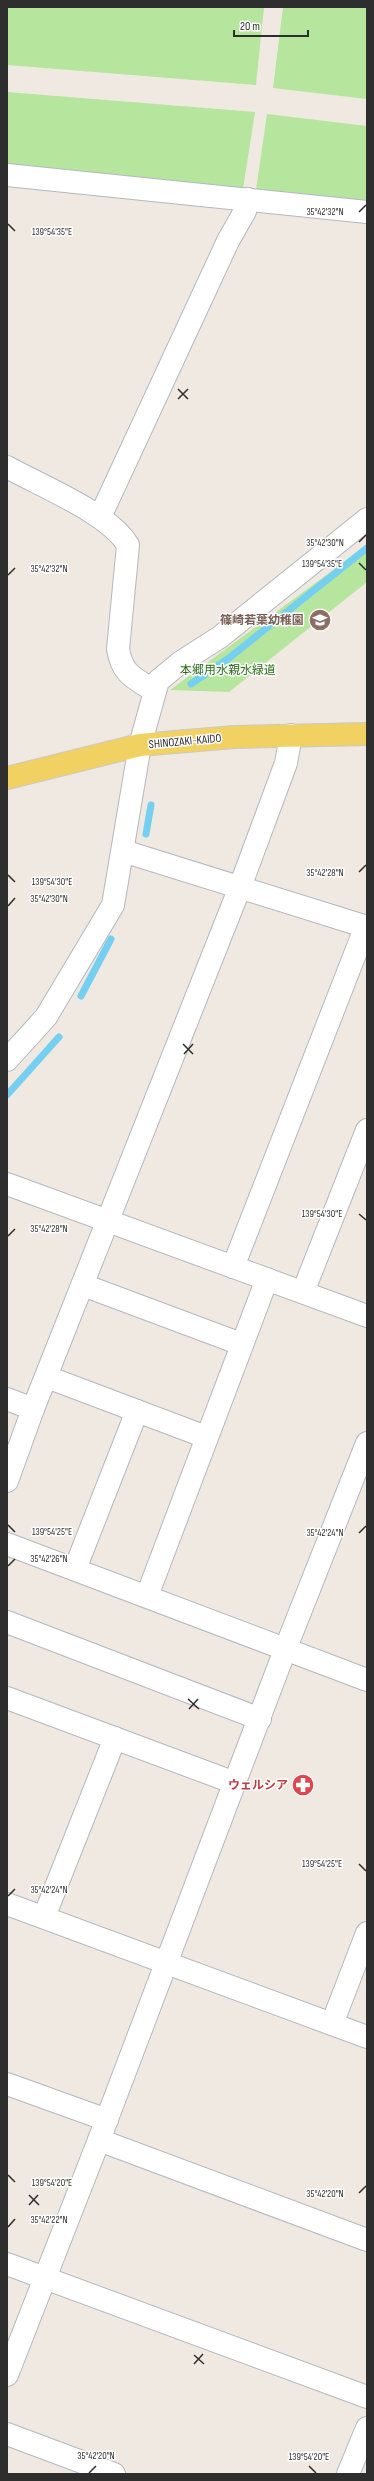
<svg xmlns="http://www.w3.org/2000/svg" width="374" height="2481" font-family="'Sofia Sans Condensed','Noto Sans JP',sans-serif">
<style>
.green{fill:#b6e59e}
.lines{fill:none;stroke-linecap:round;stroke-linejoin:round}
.stream{stroke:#75cff0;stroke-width:7}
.minor-casing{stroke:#b4b7c1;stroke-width:24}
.major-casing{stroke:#c9c9c9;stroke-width:24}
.minor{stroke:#fff;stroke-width:22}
.major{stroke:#f2d163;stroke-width:22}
.ticks{fill:none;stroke:#2e2e2e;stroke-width:1.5}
.labels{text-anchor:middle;stroke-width:3;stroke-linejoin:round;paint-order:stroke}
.education-label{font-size:12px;font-weight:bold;fill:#785e54;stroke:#fff;text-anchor:end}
.park-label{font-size:12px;fill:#2c6e1b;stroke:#fff}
.street-label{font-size:12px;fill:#2e2e2e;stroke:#fff}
.health-label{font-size:12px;font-weight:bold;fill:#be3a42;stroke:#fff;text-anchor:end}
.ticks-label{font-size:10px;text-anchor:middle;fill:#2e2e2e;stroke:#fff;stroke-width:3;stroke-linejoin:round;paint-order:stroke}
</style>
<rect width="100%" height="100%" fill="#efe9e1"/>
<!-- green -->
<g class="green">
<polygon points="7,7 264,7 256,85 7,65"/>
<polygon points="283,7 367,7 367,99 273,88"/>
<polygon points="7,92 255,112 243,189 7,164"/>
<polygon points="267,114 367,126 367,204 256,190"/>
<polygon points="367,545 367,582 229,692 170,690"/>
</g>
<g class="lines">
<!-- stream -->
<g class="stream">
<polyline points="191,684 229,658 367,548"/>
<polyline points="146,834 151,805"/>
<polyline points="81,996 111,939"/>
<polyline points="7,1095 59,1037"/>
</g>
<!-- minor casing -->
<g class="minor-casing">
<g id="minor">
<polyline points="7,175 367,212"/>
<path d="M 7,467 C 41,486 109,513 128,545 L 118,649 C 122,674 134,678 153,690"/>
<polyline points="100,517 228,241 245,211 248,199"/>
<polyline points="123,851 367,927"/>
<polyline points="7,1060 46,1017 113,905 140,745 158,681 181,662 220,637 367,519"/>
<polyline points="7,1184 367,1316"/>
<polyline points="233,1267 366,926"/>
<polyline points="83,1285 241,1344"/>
<polyline points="303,1292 367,1130"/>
<polyline points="47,1377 206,1437"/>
<polyline points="7,1399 33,1409"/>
<polyline points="7,1481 33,1409 240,887 286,763 291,735"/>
<polyline points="7,1544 367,1680"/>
<polyline points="75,1569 137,1411"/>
<polyline points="147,1596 267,1279"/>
<polyline points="7,1622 260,1719"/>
<polyline points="7,1698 235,1783"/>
<polyline points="7,1904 367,2037"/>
<polyline points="44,1917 115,1738"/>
<polyline points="332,2024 367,1933"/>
<polyline points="7,2084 107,2120"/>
<polyline points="99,2140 367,2240"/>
<polyline points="7,2264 367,2397"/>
<polyline points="7,2375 99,2140 285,1650 367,1443"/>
<polyline points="7,2434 114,2474"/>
<polyline points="348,2474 367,2428"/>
</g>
</g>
<!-- major casing -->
<g class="major-casing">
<polyline id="major" points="7,778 140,745 234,737 367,734"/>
</g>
<!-- minor -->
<use href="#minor" class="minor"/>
<!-- major -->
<use href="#major" class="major"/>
</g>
<!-- ticks -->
<path class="ticks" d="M 359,212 L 366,205M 8,224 L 15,231M 178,389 L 188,399M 178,399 L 188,389M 359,542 L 366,535M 359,563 L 366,570M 8,575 L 15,568M 359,872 L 366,865M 8,875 L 15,882M 8,906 L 15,898M 183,1044 L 193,1054M 184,1054 L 193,1044M 359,1214 L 366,1220M 8,1236 L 15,1229M 8,1525 L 15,1532M 359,1533 L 366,1526M 8,1566 L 15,1559M 188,1699 L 199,1709M 189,1709 L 198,1699M 359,1864 L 366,1871M 8,1896 L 15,1889M 8,2175 L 15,2182M 359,2193 L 366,2186M 29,2195 L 39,2205M 29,2205 L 38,2195M 8,2227 L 15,2219M 194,2355 L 204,2364M 194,2364 L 203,2354M 309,2466 L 316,2473M 89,2473 L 96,2466"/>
<!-- icons -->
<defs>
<g id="school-disc" transform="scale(1.15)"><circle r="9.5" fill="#8d6e63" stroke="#fff"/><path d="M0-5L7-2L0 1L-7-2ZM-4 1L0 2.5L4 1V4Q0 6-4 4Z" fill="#fff"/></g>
<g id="pharmacy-disc" transform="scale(1.15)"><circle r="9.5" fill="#e0444e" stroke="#fff"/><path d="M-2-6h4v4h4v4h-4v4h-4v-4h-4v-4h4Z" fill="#fff"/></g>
</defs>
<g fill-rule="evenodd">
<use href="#school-disc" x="320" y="620"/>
<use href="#pharmacy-disc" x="303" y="1785"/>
</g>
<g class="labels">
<!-- education labels -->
<g class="education-label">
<text x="304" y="624">篠崎若葉幼稚園</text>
</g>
<!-- park labels -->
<g class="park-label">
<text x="228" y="674">本郷用水親水緑道</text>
</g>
<!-- street labels -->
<g class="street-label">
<text transform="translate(185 741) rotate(-5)" y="4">SHINOZAKI-KAIDO</text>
</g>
<!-- health labels -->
<g class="health-label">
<text x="288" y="1789">ウェルシア</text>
</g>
</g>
<g class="ticks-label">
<text x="325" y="215">35°42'32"N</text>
<text x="52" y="235">139°54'35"E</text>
<text x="325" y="546">35°42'30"N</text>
<text x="322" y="567">139°54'35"E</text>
<text x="49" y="572">35°42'32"N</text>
<text x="325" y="876">35°42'28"N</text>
<text x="52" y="885">139°54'30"E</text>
<text x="49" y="902">35°42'30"N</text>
<text x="322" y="1217">139°54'30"E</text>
<text x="49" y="1232">35°42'28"N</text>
<text x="52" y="1535">139°54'25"E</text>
<text x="325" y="1536">35°42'24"N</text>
<text x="49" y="1562">35°42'26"N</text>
<text x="322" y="1867">139°54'25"E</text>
<text x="49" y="1893">35°42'24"N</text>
<text x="52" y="2186">139°54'20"E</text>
<text x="325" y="2197">35°42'20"N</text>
<text x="49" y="2223">35°42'22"N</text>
<text x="96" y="2459">35°42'20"N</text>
<text x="309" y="2460">139°54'20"E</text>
</g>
<!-- border -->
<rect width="374" height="2481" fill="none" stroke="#2e2e2e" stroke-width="16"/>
<!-- scale -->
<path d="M234 30v6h74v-6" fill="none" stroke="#2e2e2e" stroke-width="2"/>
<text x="240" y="30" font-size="12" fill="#2e2e2e" stroke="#ffffff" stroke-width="3" paint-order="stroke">20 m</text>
</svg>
